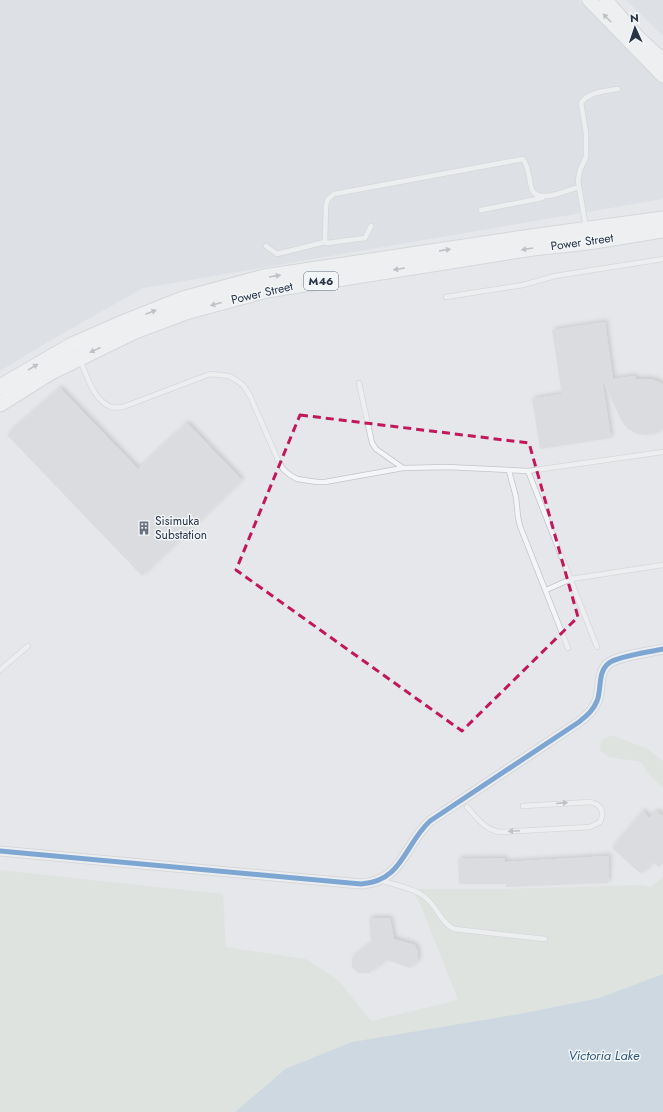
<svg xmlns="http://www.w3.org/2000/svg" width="663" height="1112" font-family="Jost,sans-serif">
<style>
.built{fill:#d2d7dd}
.green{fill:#d6ded5}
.water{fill:#b0c6d7}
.building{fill:#cdcfd3;filter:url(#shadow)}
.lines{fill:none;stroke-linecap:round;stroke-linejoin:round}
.service-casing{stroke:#c3c5c8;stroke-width:6}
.minor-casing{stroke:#c3c5c8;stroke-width:11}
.secondary-casing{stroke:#c3c5c8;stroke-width:15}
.primary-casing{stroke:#c1c4c8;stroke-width:17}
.service{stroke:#f4f5f7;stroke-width:4.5}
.minor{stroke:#f4f5f7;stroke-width:9}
.secondary{stroke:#f8f8f8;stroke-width:13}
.primary{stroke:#f8f8f8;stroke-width:15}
.cycleway-casing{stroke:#f3f6f9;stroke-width:8}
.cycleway{stroke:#0057b8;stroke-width:5}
.oneway{fill:#90969f}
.oneway2{fill:#8e959e}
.marked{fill:none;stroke:#c2185b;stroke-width:3;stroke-dasharray:8 5;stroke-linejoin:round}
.labels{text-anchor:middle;stroke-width:3;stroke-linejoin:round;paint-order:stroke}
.shield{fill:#f3f6f9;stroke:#656f7c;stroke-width:1}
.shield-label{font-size:11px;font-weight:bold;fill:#283546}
.street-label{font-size:12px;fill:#283546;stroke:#f3f6f9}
.poi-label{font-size:12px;fill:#283546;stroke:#f3f6f9;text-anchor:start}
.water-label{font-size:13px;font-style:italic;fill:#2e587f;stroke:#f3f6f9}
</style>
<defs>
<filter id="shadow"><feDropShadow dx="2.5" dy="-2.5" stdDeviation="2" flood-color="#0004"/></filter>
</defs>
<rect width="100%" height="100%" fill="#e5e7ea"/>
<!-- built -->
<g class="built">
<polygon points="0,0 579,0 663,82 663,199 143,288 51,340 0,371"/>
<polygon points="626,0 663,0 663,36"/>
</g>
<!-- green -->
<g class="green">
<polygon points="611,735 646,748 663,761 663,788 650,776 641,762 609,757 600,751 601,741"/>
<polygon points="0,870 223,894 226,947 306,959 339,981 371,1021 458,1000 421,906 412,889 503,889 642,885 651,887 663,877 663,974 599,998 519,1014 285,1069 235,1112 0,1112"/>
</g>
<!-- water -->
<polygon class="water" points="663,974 663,1112 235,1112 285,1069 352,1042 519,1014 599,998"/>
<!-- building -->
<g class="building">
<polygon points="605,322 613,379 635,376 636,379 651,379 659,382 663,385 663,429 655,434 646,435 637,434 628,429 622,422 602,379 611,438 540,449 532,399 562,394 552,330"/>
<polygon points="60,388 138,469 187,423 242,480 142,576 7,435"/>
<polygon points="643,811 649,818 656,811 663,816 663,863 659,867 653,862 641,874 612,848"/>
<polygon points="609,856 608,883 506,887 506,884 459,884 458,859 505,858 505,862"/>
<polygon points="369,918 390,918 394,939 415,945 418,952 418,961 410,968 387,960 369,973 358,973 352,967 352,958 371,943"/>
</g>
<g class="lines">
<!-- service casing -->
<g class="service-casing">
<g id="service">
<polyline points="481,210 542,198"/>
<path d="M 371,226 L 365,238 L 327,243 L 325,242 L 326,205 L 328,199 L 334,194 L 523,159 C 529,168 529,177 531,187 C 535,206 567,190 579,187"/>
<path d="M 586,228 L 578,181 L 580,170 L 586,157 L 586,133 L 581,103 C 588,92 606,91 618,89"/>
<polyline points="266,246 277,254 325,242"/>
<polyline points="446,297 523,285 555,276 663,259"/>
<path d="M 80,360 C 87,375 93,400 111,407 C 114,408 119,407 123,407 L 210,374 L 229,376 L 236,380 L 244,386 L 250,396 L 278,460 L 283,469 L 290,475 L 297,479 L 317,482 L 325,482 L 403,468 L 447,467 L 528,471 L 663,452"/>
<polyline points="359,383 372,443 376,449 403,468"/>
<polyline points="509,471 516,497 518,517 520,526 568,648"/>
<polyline points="528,471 597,647"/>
<polyline points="546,590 571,579 663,565"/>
<polyline points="0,670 28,646"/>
<path d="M 467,807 C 477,818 485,830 500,832 L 590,827 L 600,822 C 605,812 601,804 590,802 L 523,806"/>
<path d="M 380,880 C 397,886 417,888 429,901 C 438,910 442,923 454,929 L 545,939"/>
</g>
</g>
<!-- minor casing -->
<g class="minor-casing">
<path id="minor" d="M 0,851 L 361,884 C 402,882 404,845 430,821 L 579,722 C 586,716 593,711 597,701 C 602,689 597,672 609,663 C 618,656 650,652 663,649"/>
</g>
<!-- secondary casing -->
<g class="secondary-casing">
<g id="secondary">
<polyline points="589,0 663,76"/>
<polyline points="606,0 638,37 663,60"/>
</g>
</g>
<!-- primary casing -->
<g class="primary-casing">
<g id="primary">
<polyline points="0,387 72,345 120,324 183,299 264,277 531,237 663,219"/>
<polyline points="0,404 51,372 135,331 189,311 267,290 533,248 588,242 663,230"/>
</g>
</g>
<!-- service -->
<use href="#service" class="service"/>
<!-- minor -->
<use href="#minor" class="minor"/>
<!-- secondary -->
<use href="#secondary" class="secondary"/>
<!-- primary -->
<use href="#primary" class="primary"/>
<!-- cycleway casing -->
<g class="cycleway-casing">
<path id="cycleway" d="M 0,851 L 361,884 C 402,882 404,845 430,821 L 579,722 C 586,716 593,711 597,701 C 602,689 597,672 609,663 C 618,656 650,652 663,649"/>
</g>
<!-- cycleway -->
<use href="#cycleway" class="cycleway"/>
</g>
<!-- one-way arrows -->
<defs><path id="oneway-solid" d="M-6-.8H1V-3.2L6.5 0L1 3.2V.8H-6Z"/></defs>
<g class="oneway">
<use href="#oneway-solid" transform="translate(607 18) rotate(-134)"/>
<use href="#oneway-solid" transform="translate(527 249) rotate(171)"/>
<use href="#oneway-solid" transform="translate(445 250) rotate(-8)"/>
<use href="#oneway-solid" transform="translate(399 269) rotate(171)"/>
<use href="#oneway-solid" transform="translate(275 276) rotate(-9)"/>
<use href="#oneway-solid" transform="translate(216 304) rotate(165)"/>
<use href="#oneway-solid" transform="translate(151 312) rotate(-21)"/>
<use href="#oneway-solid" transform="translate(95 350) rotate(155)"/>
<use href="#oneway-solid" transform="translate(33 367) rotate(-31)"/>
</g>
<g class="oneway2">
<use href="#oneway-solid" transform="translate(562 803) rotate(-5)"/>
<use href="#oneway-solid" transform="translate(514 831) rotate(177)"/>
</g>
<!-- marked area -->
<path d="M0 0H663V1112H0ZM 300,415 L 529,443 L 578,617 L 462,731 L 236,570 Z" fill="#e5e7ea" fill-opacity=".55" fill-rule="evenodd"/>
<path class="marked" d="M 300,415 L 529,443 L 578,617 L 462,731 L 236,570 Z"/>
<!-- icons -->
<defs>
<g id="building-bare" transform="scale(1.08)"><path d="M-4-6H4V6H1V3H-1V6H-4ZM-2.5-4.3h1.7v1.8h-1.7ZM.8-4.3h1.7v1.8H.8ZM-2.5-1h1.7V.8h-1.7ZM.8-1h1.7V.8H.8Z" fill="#6a737f" stroke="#f3f6f9" stroke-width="2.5" paint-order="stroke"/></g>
</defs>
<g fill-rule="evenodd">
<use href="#building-bare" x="144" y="528"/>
</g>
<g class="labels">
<!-- shield labels -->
<rect class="shield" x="304" y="272" width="34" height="18" rx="3"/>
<g class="shield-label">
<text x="321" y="285">M46</text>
</g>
<!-- street labels -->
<g class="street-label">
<text transform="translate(582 242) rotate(-8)" y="4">Power Street</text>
<text transform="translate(262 293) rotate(-13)" y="4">Power Street</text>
</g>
<!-- poi labels -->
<g class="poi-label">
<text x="155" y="525">Sisimuka<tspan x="155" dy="14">Substation</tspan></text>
</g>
<!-- water labels -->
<g class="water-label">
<text x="604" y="1060">Victoria Lake</text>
</g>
</g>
<!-- north arrow -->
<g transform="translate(635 28) rotate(357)" stroke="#f3f6f9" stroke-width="3" paint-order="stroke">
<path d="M0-3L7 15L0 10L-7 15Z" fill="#283546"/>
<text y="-6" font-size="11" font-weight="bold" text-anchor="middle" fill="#283546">N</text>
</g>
</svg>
